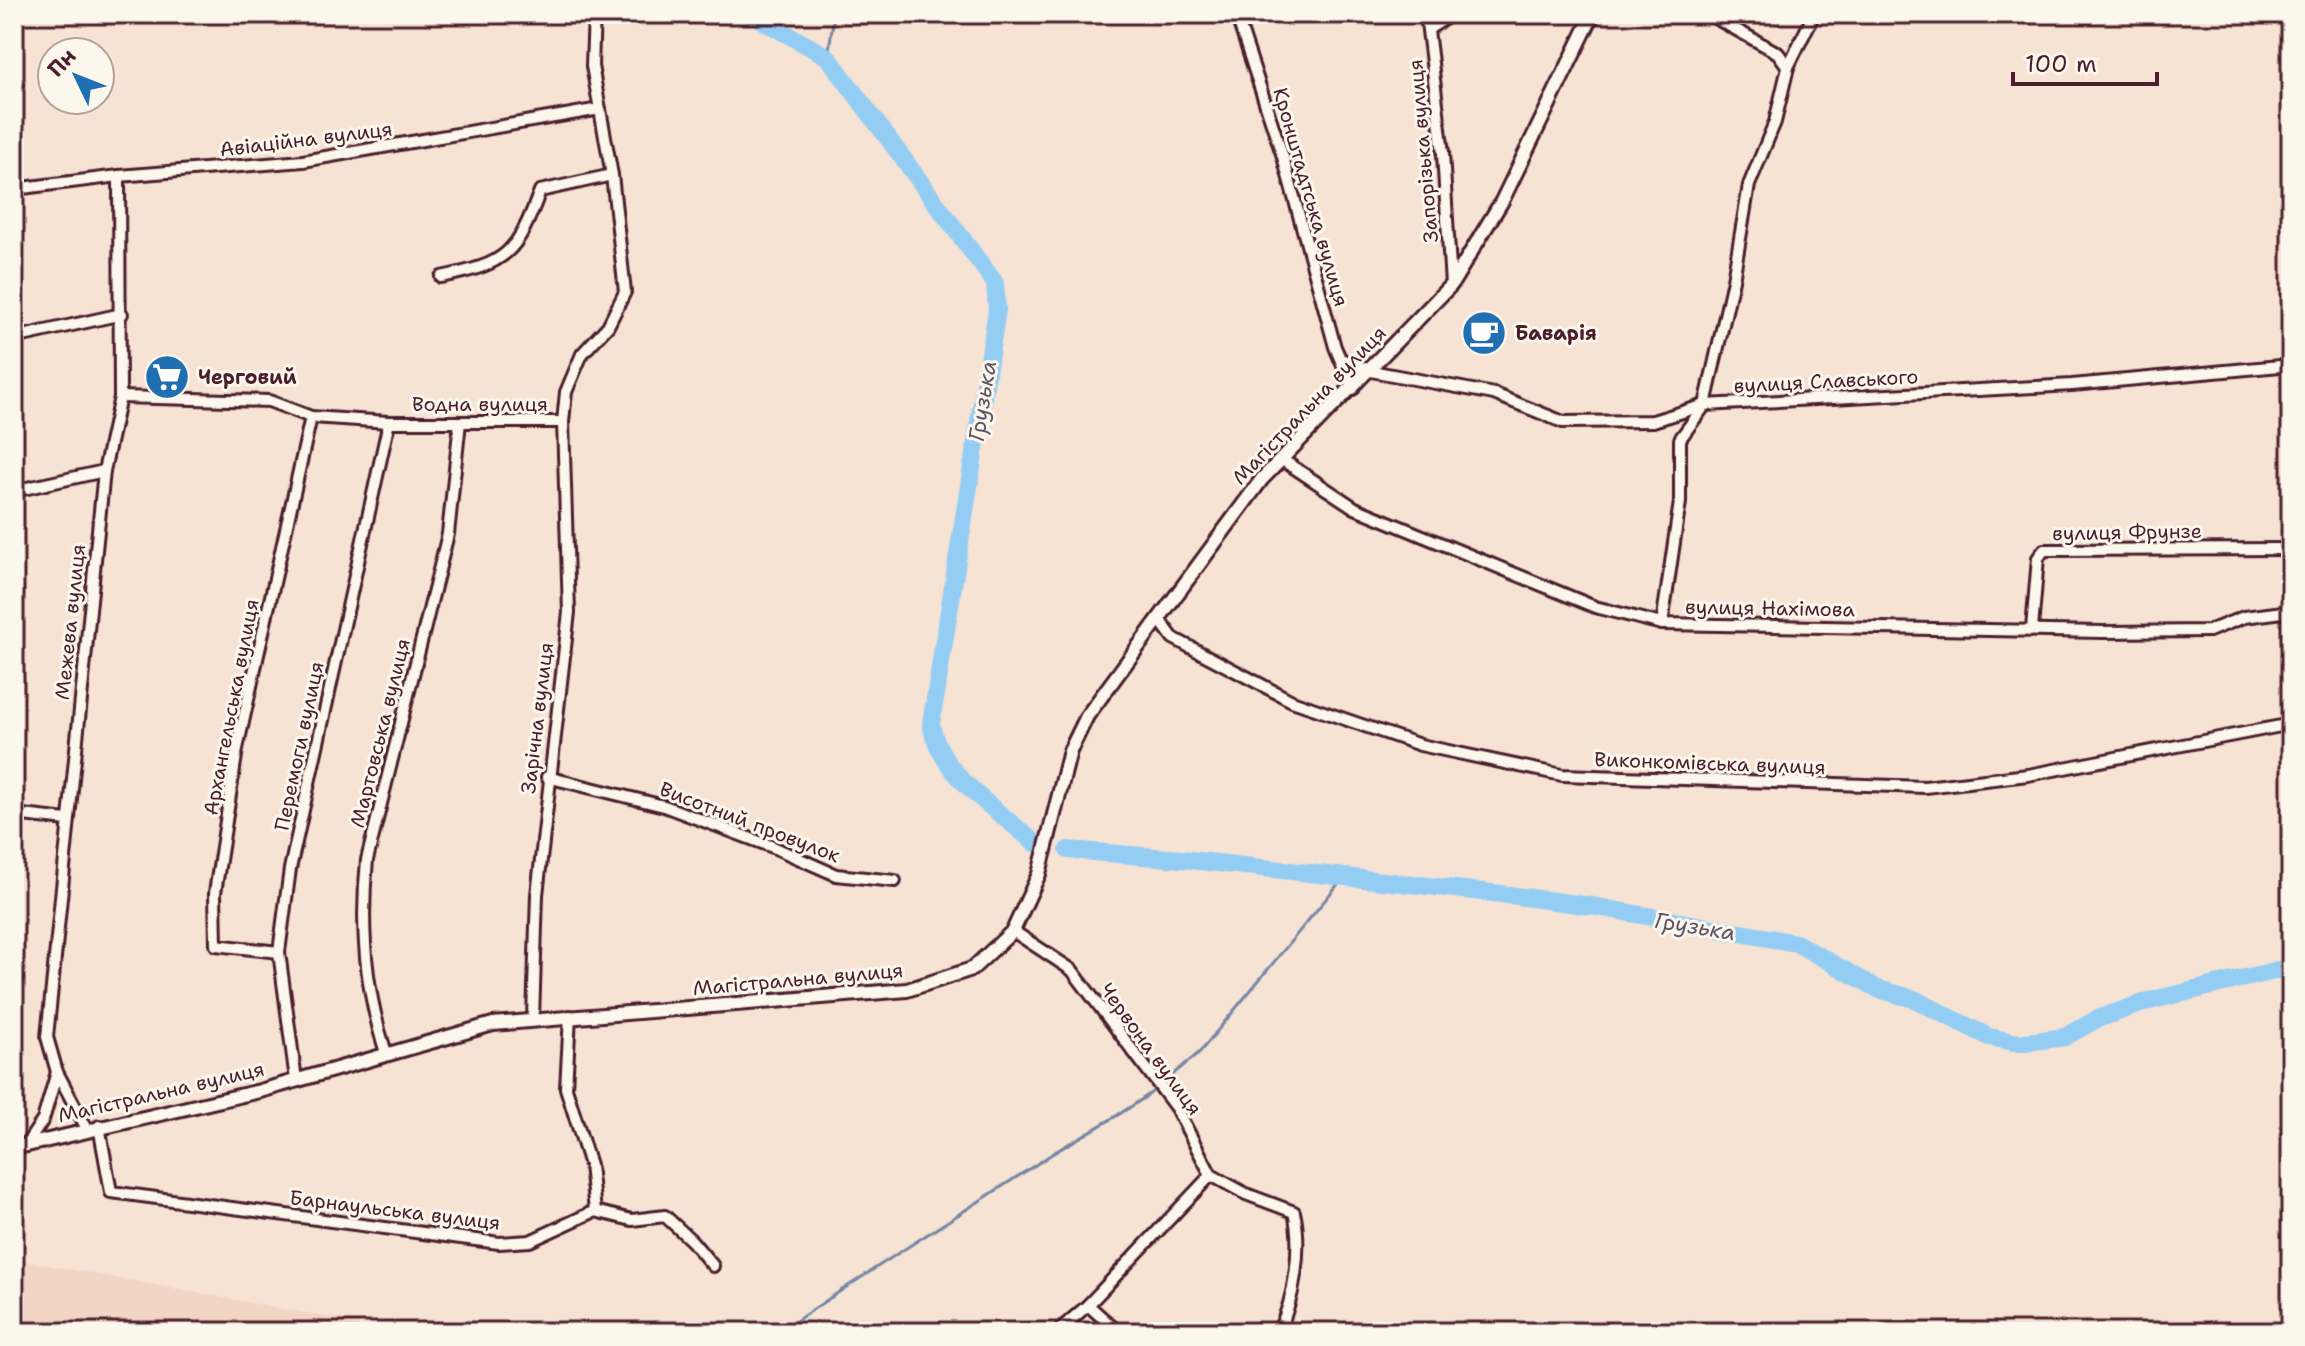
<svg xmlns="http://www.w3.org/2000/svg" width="2305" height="1346" font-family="'Shantell Sans',sans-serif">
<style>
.built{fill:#f2d5c4}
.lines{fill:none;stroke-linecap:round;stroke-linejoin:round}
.stream{stroke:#7687a4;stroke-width:3}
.river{stroke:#94cdf4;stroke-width:18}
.minor-casing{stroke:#4a1f2b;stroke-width:16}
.major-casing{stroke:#4a1f2b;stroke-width:18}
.minor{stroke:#fbf7ec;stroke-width:10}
.major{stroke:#fbf7ec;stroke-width:12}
.labels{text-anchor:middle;stroke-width:6;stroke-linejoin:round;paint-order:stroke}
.street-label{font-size:20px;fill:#4a1f2b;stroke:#fbf7ec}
.poi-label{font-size:20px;font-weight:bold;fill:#4a1f2b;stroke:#fbf7ec;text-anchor:start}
.water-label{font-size:22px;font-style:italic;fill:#605367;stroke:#fbf7ec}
</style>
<rect width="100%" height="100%" fill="#f6e3d4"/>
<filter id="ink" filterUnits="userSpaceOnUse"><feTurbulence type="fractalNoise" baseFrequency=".0125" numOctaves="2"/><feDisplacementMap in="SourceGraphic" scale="16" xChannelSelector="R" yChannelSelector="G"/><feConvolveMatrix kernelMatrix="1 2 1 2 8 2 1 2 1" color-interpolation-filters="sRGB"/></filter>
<g filter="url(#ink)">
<!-- built -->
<polygon class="built" points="14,1259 359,1323 358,1332 14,1332"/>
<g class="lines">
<!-- stream -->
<g class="stream">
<polyline points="828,57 834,14"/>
<polyline points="1161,1084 1199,1053 1344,877"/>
<path d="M 780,1332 C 869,1270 961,1214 1052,1154 C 1087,1132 1123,1115 1156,1089"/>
</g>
<!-- river -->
<g class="river">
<path d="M 751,14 L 828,57 L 995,283 L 997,310 L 931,724 C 940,776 998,810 1035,843"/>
<polyline points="1068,850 1181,859 1501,894 1592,906 1796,943 1878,989 1914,999 1989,1037 2019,1043 2065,1037 2097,1019 2149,1001 2291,967"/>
</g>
<!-- minor casing -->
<g class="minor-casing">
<g id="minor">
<polyline points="1236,14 1283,157 1335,347 1353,389"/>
<polyline points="1426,14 1443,153 1451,285"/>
<polyline points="1430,28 1452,14"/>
<polyline points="1788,67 1814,14"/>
<polyline points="14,189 119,176 303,161 600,109"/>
<path d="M 441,277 C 507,264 517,253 540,191 L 612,175"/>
<polyline points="14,338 122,314"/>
<polyline points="1343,360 1371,371 1494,394 1563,422 1653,421 1705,405 2072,385 2291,365"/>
<polyline points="120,397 269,401 311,417 389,422 563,422"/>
<polyline points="1281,459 1355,508 1595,607 1662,624 2102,632 2209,631 2244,617 2291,611"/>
<polyline points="14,491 104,471"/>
<polyline points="1159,619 1173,638 1292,701 1420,745 1562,775 1925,787 2028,775 2291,724"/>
<polyline points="1662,624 1680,502 1680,439 1705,405 1733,280 1749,185 1775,122 1788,67 1778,53 1708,14"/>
<polyline points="2032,629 2038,558 2044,550 2291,549"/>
<polyline points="547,777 664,806 773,847 836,875 895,881"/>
<polyline points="14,814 67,820"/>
<path d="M 1013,931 L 1072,970 L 1176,1108 L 1211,1175 L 1246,1194 L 1294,1212 C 1302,1247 1295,1299 1278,1332"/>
<polyline points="279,952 216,945 215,893 237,749 311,417"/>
<polyline points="570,1016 566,1088 590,1165 595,1211"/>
<polyline points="533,1018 537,895 569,612 563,422 566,392 582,354 608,326 625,292 612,175 592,66 594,14"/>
<path d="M 386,1053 C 365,990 360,926 367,860 L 448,534 L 460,422"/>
<polyline points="296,1080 279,952 290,869 389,422"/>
<polyline points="99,1126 111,1192 499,1243 530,1241 595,1211 632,1220 665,1216 692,1241 713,1266"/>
<polyline points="87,1129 57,1072 47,1037 104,471 120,397 119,176"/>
<polyline points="26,1145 43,1120 57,1072"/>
<polyline points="1088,1305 1118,1332"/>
<polyline points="1057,1332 1088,1305 1211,1175"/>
</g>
</g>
<!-- major casing -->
<g class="major-casing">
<polyline id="major" points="14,1148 260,1091 493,1024 907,990 972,969 1013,931 1039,874 1070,751 1087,716 1262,479 1451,285 1502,201 1593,14"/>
</g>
<!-- minor -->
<use href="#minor" class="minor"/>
<!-- major -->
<use href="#major" class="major"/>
</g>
</g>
<!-- icons -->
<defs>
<g id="cafe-disc" transform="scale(2.3)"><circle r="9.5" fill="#1f6fb2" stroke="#fbf7ec"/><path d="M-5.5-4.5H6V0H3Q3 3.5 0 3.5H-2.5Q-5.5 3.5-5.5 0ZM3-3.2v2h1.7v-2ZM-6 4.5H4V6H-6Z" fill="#fff"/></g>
<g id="supermarket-disc" transform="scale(2.3)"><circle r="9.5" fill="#1f6fb2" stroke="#fbf7ec"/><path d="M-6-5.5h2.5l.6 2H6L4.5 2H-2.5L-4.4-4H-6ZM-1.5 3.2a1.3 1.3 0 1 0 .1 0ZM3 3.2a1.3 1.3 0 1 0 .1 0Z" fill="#fff"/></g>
</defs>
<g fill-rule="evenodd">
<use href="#cafe-disc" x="1484" y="333"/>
<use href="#supermarket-disc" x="167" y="377"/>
</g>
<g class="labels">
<!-- street labels -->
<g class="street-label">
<text transform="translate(306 139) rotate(-7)" y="7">Авіаційна вулиця</text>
<text transform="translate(1423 151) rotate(-95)" y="7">Запорізька вулиця</text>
<text transform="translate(1311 197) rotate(74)" y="7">Кронштадтська вулиця</text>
<text transform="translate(1826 381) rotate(-3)" y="7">вулиця Славського</text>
<text x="480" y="411">Водна вулиця</text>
<text transform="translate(1309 405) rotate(-46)" y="7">Магістральна вулиця</text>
<text transform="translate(2127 532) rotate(-1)" y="7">вулиця Фрунзе</text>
<text transform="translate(1770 608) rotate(1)" y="7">вулиця Нахімова</text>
<text transform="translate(70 622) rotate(-84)" y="7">Межева вулиця</text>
<text transform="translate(231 707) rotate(-79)" y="7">Архангельська вулиця</text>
<text transform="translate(537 718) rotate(-83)" y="7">Зарічна вулиця</text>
<text transform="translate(380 733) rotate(-76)" y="7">Мартовська вулиця</text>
<text transform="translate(299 746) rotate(-78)" y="7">Перемоги вулиця</text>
<text transform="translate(1710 763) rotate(2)" y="7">Виконкомівська вулиця</text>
<text transform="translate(750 822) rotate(21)" y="7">Висотний провулок</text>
<text transform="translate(798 979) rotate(-5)" y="7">Магістральна вулиця</text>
<text transform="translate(1151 1049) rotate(54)" y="7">Червона вулиця</text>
<text transform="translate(161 1092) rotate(-13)" y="7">Магістральна вулиця</text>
<text transform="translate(395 1210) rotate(7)" y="7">Барнаульська вулиця</text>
</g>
<!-- poi labels -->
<g class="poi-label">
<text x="1515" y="340">Баварія</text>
<text x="198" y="384">Черговий</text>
</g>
<!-- water labels -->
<g class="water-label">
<text transform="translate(982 401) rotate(-81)" y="8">Грузька</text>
<text transform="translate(1695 926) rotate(9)" y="8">Грузька</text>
</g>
</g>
<!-- margin -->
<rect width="2305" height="1346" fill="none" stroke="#fbf7ec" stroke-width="48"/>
<rect x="24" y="24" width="2257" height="1298" fill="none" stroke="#4a1f2b" stroke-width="3" filter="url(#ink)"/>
<!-- north arrow -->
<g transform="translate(76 76) rotate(313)"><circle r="38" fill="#fbf7ec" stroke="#b4a19f" stroke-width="2"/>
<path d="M0-6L14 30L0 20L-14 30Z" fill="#1f6fb2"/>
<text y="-12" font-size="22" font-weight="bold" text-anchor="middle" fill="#4a1f2b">Пн</text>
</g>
<!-- scale -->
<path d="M2013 72v12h144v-12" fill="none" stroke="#4a1f2b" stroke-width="4"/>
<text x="2025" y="72" font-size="24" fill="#4a1f2b" stroke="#fbf7ec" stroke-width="6" paint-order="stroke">100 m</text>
</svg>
